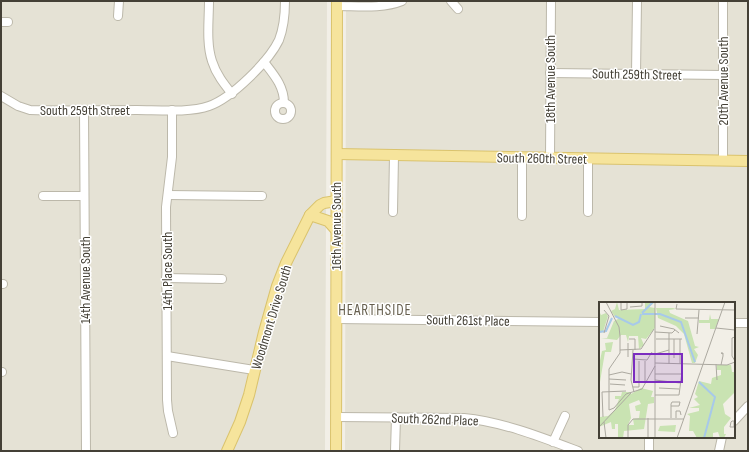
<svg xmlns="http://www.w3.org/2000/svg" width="749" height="452" font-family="'Sofia Sans Condensed',sans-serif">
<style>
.residential{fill:#e5e2d5;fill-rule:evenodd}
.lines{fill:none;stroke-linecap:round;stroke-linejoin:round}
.minor-casing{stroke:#bcb8aa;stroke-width:10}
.major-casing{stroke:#dac36d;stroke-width:12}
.minor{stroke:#fff;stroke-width:8}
.major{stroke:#f6e49c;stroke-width:10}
.labels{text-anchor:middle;stroke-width:3;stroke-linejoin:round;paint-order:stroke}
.street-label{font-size:14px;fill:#444036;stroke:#fff}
.neighbourhood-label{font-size:15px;letter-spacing:1px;fill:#665f4e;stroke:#fff}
.inset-river{fill:none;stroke:#a7c9ea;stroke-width:2}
.inset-road{fill:none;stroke:#aca9a0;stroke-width:1}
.view{fill:#7b2cbf;fill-opacity:0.15;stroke:#7b2cbf;stroke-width:2}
.inset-edge{fill:none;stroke:#444036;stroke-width:2}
</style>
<rect width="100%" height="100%" fill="#f2efe7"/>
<!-- residential -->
<g class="residential">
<polygon points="1,1 327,1 325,451 1,451"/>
<path d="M 346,1 L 748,1 L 748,451 L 345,451 ZM 600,303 L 734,303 L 734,437 L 600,437 Z"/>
</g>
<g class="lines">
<!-- minor casing -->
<g class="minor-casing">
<g id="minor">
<path d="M 209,1 C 209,20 206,43 212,61 C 216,74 224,84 232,94"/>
<polyline points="451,1 458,9"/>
<path d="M 337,6 C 358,6 382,9 402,1"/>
<polyline points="118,16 119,1"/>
<polyline points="1,22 8,22"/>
<path d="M 264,62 C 274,75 284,86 284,103"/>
<polyline points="550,73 723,75"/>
<polyline points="636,74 637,1"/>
<path d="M 1,96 L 18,106 L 30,110 C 66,111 101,110 137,110 C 157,110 190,113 209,106 C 232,98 269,61 279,40 C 284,27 285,14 285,1"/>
<circle cx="283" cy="111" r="8"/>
<polyline points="84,110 86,451"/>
<polyline points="172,110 172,157 166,207 167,400 168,411 173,433"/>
<polyline points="550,158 551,1"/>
<polyline points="723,161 723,1"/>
<polyline points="168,195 262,196"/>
<polyline points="43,196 84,196"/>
<polyline points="393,212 394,155"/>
<polyline points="588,212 588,159"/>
<polyline points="522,216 522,157"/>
<polyline points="166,278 222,279"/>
<polyline points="1,284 3,284"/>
<polyline points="336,319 600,322"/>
<polyline points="734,323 748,323"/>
<polyline points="167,356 254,370"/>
<polyline points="1,372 2,372"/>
<path d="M 336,417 L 464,418 C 503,422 541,437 578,451"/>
<polyline points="734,421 748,406"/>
<polyline points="649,437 649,451"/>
<polyline points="553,442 565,416"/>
<polyline points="395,451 396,417"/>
<polyline points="719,451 722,437"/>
</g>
</g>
<!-- major casing -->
<g class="major-casing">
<g id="major">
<polyline points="337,154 748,161"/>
<polyline points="310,215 328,221 336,230"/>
<polyline points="227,451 240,422 249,395 264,332 277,286 286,263 310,215 320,205 324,203 336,201"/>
<polyline points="336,451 337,1"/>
</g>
</g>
<!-- minor -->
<use href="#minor" class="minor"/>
<!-- major -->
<use href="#major" class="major"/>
</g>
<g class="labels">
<!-- street labels -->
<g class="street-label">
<text transform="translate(637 74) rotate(1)" y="5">South 259th Street</text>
<text transform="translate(550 79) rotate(-90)" y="5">18th Avenue South</text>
<text transform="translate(723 81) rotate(-90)" y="5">20th Avenue South</text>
<text x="85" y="115">South 259th Street</text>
<text transform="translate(542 158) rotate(1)" y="5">South 260th Street</text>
<text transform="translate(336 226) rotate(-90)" y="5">16th Avenue South</text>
<text transform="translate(167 271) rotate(-90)" y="5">14th Place South</text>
<text transform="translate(85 280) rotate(-90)" y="5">14th Avenue South</text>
<text transform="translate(271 317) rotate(-73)" y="5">Woodmont Drive South</text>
<text transform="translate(468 320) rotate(1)" y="5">South 261st Place</text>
<text transform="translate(435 419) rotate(2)" y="5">South 262nd Place</text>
</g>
<!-- neighbourhood labels -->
<g class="neighbourhood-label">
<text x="375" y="315">HEARTHSIDE</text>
</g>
</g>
<!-- overview -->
<g transform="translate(599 302)">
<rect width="136" height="136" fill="#f2efe7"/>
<path d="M 18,0 L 20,8 L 46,7 L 46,0 L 56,0 L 50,5 L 56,6 L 56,26 L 47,37 L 42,36 L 45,43 L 40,47 L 39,34 L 30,34 L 29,40 L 27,33 L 22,33 L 18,38 L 2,36 L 8,36 L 15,19 L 21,16 L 16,15 L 12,9 L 16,7 ZM 57,6 L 74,6 L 77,7 L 70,8 L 71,11 L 89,19 L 96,44 L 100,45 L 95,47 L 99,53 L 96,61 L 93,61 L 85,32 L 77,24 L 59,16 ZM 0,9 L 2,13 L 7,11 L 9,14 L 4,30 L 0,31 ZM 111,12 L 112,17 L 120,17 L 116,27 L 111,27 L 111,21 L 100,21 L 100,18 L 110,18 ZM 14,40 L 12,50 L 6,50 L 0,86 L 0,63 L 3,49 L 7,48 L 6,41 ZM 118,63 L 132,63 L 133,70 L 136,70 L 136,90 L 124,102 L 126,112 L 132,116 L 125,125 L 125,132 L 127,132 L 125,136 L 121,136 L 119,130 L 114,131 L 114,136 L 98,136 L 94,129 L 90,129 L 91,114 L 88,112 L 100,109 L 100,106 L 90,106 L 101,103 L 95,97 L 99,95 L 96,92 L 100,79 L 112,82 L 113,76 L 122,73 L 122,68 L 118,68 ZM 42,86 L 54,89 L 52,95 L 55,95 L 55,101 L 49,102 L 45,127 L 25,129 L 24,136 L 19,136 L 19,122 L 16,122 L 16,127 L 13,127 L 12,120 L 0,125 L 0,107 L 1,115 L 9,114 L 16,108 L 20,97 L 16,97 L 16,94 L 22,94 L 23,90 L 32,90 L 32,92 ZM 40,98 L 42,102 L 36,104 L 37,109 L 41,109 L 40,116 L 34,117 L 35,123 L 29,123 L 32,116 L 30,102 ZM 77,123 L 76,130 L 59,129 L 61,124 Z" fill="#c9e3b2" fill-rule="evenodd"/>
<path class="inset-river" d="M 43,11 L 54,0M 43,12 L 61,12 L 82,20 L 96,60M 16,14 L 34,23 L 40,20 L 42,12M 0,30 L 7,29 L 13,16M 100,80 L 116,95 L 105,136"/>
<path class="inset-road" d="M 7,0 L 20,25 L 21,34 L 21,51 L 10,67 L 10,108 L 15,106 L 27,92 L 43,87 L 56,64M 22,0 L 22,8 L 28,7 L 28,0M 78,2 L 77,7 L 136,8M 31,5 L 43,4 L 43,0M 86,16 L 100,16M 61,24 L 75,27 L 80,31M 117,26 L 136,28M 56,30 L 73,31 L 76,28M 5,31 L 10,14 L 5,8M 98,32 L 100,8M 136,35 L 133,36 L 133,54 L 136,59M 30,37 L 36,37 L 36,48M 57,37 L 83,37M 29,41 L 29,55M 21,48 L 42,47 L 55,27M 34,48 L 32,78 L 35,90M 56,52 L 70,48M 75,56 L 75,37M 34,57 L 48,58 L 53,50M 46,59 L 46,79M 56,61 L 128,63 L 136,60M 70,62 L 70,31M 81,62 L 81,37M 117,62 L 118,78M 122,63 L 124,54 L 124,51 L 122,51 L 124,52M 56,72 L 83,72M 10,73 L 23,70 L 32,72M 10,77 L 27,78M 56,78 L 81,81M 11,82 L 26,83M 34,85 L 40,85 L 40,59M 60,86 L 80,87M 56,93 L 80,93 L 83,70M 72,104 L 80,104 L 81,100 L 73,100 L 72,102 L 72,116M 4,115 L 3,90 L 27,89M 77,116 L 77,109 L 81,109 L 82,113M 135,119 L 135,125 L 131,125 L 132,120 L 133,119 L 136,119M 5,120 L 7,136M 0,125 L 32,91M 29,136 L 29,123 L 34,117 L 85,117M 49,136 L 49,116M 56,136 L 56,0M 78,136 L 126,0"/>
<path class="view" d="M 35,52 L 83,52 L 83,80 L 35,80 Z"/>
<rect width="136" height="136" class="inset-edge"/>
</g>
<!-- border -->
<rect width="749" height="452" fill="none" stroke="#444036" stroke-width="4"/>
</svg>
